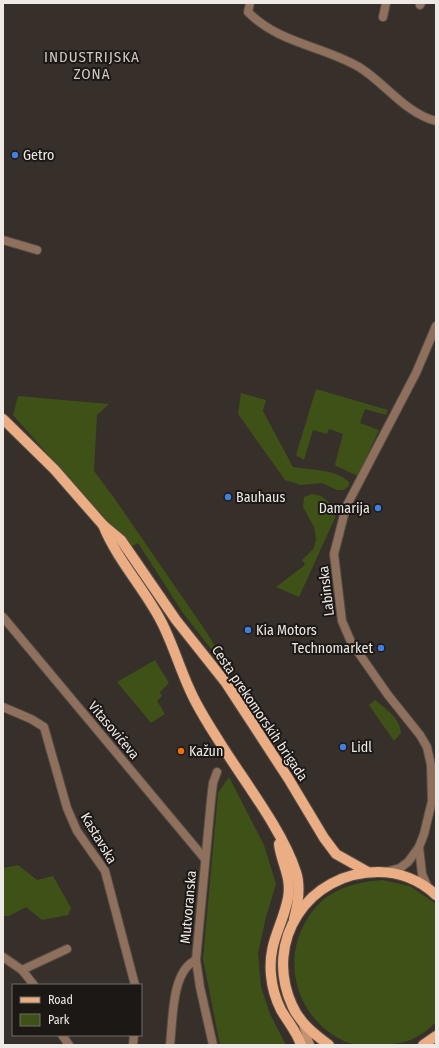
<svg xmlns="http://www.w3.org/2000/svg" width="439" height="1048" font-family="'Fira Sans Condensed',sans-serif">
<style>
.green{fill:#3e5116}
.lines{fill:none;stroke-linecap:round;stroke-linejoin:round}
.street-casing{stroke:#544d48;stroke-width:10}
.secondary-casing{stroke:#544d48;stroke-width:10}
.primary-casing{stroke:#544d48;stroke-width:12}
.street{stroke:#8e705c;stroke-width:8}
.secondary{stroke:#c29272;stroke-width:8}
.primary{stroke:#ebad83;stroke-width:10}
.shop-dot{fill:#3f7fe0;stroke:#1c1816;stroke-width:1.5}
.food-dot{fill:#e8710a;stroke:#1c1816;stroke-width:1.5}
.labels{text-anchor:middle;stroke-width:4;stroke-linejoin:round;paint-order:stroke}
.poi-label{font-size:14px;fill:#eee9e5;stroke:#1c1816;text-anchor:start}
.street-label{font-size:14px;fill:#eee9e5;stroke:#1c1816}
.neighbourhood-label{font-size:15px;letter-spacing:1px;fill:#d1c7c1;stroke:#1c1816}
</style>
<rect width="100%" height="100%" fill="#372f2a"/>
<!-- green -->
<g class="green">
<polygon points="316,389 388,410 386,415 365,409 360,423 379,430 358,476 336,466 335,464 343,434 329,429 327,434 313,430 304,460 296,455"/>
<path d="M 241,393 L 266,400 L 263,411 L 293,467 C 311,470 335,469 349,482 L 349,486 L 344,490 L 337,490 L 322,483 L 301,485 L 285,480 L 238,414 Z"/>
<polygon points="18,396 109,404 97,415 94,471 115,499 207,633 231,672 229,672 183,613 138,543 133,546 112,527 13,415"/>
<polygon points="312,494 321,496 335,507 335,518 299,597 276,587 305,565 302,560 314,548 316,539 314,527 303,507 304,497"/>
<polygon points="155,660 169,683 160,692 162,696 157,701 165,714 151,723 117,682"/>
<path d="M 375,700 C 386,709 400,718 401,733 L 394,741 L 369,705 Z"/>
<polygon points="229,777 264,845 276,884 266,917 258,953 261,987 270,1014 286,1045 220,1045 203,959 218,793"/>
<polygon points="18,865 37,880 53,876 71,908 68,915 42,920 26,907 9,916 3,916 3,868"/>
<path d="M 382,880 L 410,886 L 436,904 L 436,1022 C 420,1039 402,1045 379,1045 C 369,1045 357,1046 346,1042 C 299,1021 280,965 306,921 C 312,910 322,899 333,893 C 349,884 364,882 382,880 Z"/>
</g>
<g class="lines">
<!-- street casing -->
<g class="street-casing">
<g id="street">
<path d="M 250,3 L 248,12 C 278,43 323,46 359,67 C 385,83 405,113 436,121"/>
<polyline points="420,5 421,3"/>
<polyline points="383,17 386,3"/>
<polyline points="3,240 37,250"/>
<polyline points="3,617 205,859"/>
<polyline points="3,707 31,719 44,727 67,808 77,831 105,871 135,985"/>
<polyline points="419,847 422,874 428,888"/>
<polyline points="385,872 400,868 408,862 419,847 424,834 432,801 431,765 427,747 420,735 388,695 351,642 342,621 334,554 346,507 416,373 436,326"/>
<polyline points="3,957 22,970 34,985"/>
<polyline points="22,970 67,949"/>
<polyline points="62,1035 69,1045"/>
<polyline points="133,1045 134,1035"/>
<path d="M 170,1045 C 173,1021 171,971 196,960"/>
<polyline points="213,1045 200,987 196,960 211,800 213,783 217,772"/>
</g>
</g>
<!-- secondary casing -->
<g class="secondary-casing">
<polyline id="secondary" points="302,1022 310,1045"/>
</g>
<!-- primary casing -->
<g class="primary-casing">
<g id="primary">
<polyline points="3,419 54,469 103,525 121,540 176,620 226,683 288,778 324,838 336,854 368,872"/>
<path d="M 103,525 C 117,560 144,588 161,621 C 172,642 179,666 189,688 C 197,707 208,724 219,741 C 243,780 282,829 296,872 C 301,887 298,904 294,919"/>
<path d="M 279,844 C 281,863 292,876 288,898 C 282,928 268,942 271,975 C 272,987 276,1000 281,1010 C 288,1022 297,1032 301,1045"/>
<path d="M 329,1045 C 314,1034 299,1022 292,1005 C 263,941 308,872 378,872 C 399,872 420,880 436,895"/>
<polyline points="423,1045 436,1036"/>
</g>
</g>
<!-- street -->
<use href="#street" class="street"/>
<!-- secondary -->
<use href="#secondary" class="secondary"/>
<!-- primary -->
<use href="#primary" class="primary"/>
</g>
<!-- markers -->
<g class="shop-dot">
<circle cx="15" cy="155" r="4"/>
<circle cx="228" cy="497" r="4"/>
<circle cx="378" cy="508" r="4"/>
<circle cx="248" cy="630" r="4"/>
<circle cx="381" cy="648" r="4"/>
<circle cx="343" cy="747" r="4"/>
</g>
<circle class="food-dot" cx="181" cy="751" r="4"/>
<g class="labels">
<!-- poi labels -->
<g class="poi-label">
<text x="23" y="160">Getro</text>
<text x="236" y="502">Bauhaus</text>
<text x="370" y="513" text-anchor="end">Damarija</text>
<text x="256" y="635">Kia Motors</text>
<text x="373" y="653" text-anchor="end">Technomarket</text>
<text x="351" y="752">Lidl</text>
<text x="189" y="756">Kažun</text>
</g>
<!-- street labels -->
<g class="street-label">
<text transform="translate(326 591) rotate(-97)" y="5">Labinska</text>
<text transform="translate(260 713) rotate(56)" y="5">Cesta prekomorskih brigada</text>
<text transform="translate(114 730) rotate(50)" y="5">Vitasovićeva</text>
<text transform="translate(99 838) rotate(59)" y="5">Kastavska</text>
<text transform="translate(188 907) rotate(-85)" y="5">Mutvoranska</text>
</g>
<!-- neighbourhood labels -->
<g class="neighbourhood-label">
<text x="92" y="62">INDUSTRIJSKA<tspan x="92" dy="17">ZONA</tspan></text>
</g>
</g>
<!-- border -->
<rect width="439" height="1048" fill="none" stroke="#eee9e5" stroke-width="8"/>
<!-- legend -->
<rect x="12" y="984" width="130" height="52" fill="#1c1816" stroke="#706c69"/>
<rect x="20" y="997" width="20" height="6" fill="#ebad83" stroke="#706c69"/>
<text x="48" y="1004" font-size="12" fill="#eee9e5">Road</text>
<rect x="20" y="1014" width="20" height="12" fill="#3e5116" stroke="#706c69"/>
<text x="48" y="1024" font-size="12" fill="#eee9e5">Park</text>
</svg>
